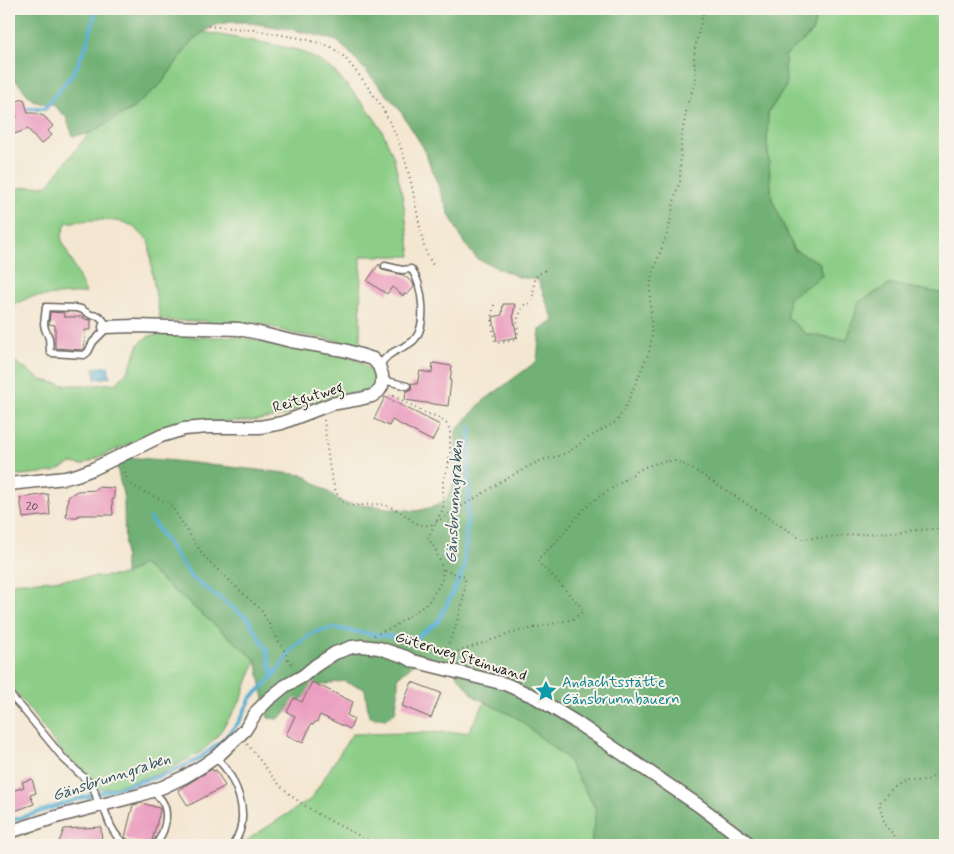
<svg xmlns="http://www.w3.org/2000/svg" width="954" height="854" font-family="Mynerve,sans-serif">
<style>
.green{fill:#8cce87;stroke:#547552}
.forest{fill:#71b174;stroke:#466648}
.water{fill:#58afd5;stroke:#3a6678}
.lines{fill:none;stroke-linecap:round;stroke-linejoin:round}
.stream{stroke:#58afd5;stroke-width:4}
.building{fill:#eb9fc0}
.lane-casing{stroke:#68635c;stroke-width:9}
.street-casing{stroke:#68635c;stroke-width:15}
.path{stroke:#68635c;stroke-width:2;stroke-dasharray:1 4;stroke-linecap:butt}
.lane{stroke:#fff;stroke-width:6}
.street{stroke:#fff;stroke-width:12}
.labels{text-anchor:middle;stroke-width:4;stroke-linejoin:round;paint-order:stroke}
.number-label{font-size:12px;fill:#503d45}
.street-label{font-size:15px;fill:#1c1c1c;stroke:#f7f3e8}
.culture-label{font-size:15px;fill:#0d838f;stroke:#f7f3e8;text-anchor:start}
.water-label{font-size:16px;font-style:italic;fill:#345766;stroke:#f7f3e8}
</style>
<rect width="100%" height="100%" fill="#f7f3e8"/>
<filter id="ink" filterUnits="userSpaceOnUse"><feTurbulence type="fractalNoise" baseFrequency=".02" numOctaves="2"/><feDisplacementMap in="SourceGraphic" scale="10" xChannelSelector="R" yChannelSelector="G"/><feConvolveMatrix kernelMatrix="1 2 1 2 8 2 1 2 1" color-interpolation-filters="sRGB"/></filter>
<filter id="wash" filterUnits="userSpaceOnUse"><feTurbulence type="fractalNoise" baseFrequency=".0096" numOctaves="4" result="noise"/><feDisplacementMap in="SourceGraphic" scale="20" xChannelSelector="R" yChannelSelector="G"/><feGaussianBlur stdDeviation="1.12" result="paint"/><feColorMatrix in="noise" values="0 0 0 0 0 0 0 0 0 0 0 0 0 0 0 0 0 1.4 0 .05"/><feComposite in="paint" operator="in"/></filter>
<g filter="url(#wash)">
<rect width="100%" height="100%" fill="#f4e7d2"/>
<!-- green -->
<g class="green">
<polygon points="816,9 945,9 945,294 890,284 859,302 847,340 806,334 787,317 788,298 818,262 794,250 772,199 767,141 768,113 786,86 785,56 812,33 817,14"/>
<path d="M 203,32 L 265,43 L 298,50 L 318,60 L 334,71 L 368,109 L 382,130 L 394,158 L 403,199 L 411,256 L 361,256 L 360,346 L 330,339 L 294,334 L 261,324 L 215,323 L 202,321 L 174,321 L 160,319 L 152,273 L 149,241 C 143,236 138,230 132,226 C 118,217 82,220 66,223 L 61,238 L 86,293 L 30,297 L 9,308 L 9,189 L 48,185 L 88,134 L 133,108 L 161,84 L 192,41 Z"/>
<path d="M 161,334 C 175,335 189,337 203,337 C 217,337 231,336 245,338 C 260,339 277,348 293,349 C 301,350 308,349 316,350 C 332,351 367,359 373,375 C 376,383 371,387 365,391 L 325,399 L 279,417 L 253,421 L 196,422 L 178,424 L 133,442 L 82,465 L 72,463 L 54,472 L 9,476 L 9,358 L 42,380 L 64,385 L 94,385 L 117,383 L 129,369 L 139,344 L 149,336 Z"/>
<polygon points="142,564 256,660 240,702 216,738 201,752 164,772 110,788 99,789 61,751 19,696 9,687 9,583 125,575"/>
<polygon points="485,702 517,718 567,759 596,809 591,845 242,845 253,836 311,799 352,734 468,732"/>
</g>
<!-- forest -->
<polygon class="forest" points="9,9 816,9 817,14 812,33 785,56 786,86 768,113 767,141 772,199 794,250 819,262 822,276 789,298 787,317 806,334 847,340 859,302 891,284 945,294 945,845 591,845 596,809 567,759 517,718 475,697 452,669 418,660 398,677 398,695 395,713 385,719 369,717 365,689 343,681 317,686 278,719 268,718 256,660 143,564 125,575 124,499 116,463 126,457 175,461 304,475 344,503 417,511 436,506 447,498 454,482 456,431 482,402 537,361 540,330 554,321 538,280 519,277 477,259 464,243 450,216 423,147 397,106 350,53 337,41 320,36 290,29 244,22 231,22 216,25 203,32 192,41 161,84 133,108 88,134 73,136 66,117 53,105 32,100 19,84 9,75"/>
<!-- water -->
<polygon class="water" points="108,366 110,377 95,379 94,368"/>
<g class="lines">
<!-- stream -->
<g class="stream">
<polyline points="9,113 28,108 45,108 74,72 86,46 97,9"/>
<polyline points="150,518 192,578 248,619 267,650 273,677"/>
<polyline points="9,821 33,814 81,798 167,774 197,760 222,741 239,722 251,698 273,677 292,649 314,632 334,628 376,635 414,639 438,622 464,569 469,489 470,427"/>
</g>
</g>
<g id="blocks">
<!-- building -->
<g class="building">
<polygon points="24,99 28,113 34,113 44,116 53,126 48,131 52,135 41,144 28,129 9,136 9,121 17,118 13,102"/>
<polygon points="379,264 382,270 403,275 413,283 414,287 407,295 404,294 403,296 392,287 387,294 367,281"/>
<polygon points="503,304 515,304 513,315 517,337 497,341 493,317 502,315"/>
<polygon points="50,312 64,313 64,317 84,317 84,319 91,320 91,330 85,330 84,349 82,350 55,348 55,325 49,324"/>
<polygon points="433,363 452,366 450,381 451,381 448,406 405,400 406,391 409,391 412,388 411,383 417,384 420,371 432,373"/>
<polygon points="385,397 440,425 432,441 392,420 389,426 374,419"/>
<polygon points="97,487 114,488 114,499 112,500 113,515 78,515 78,517 66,517 68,497 77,491 97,490"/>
<polygon points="48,494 50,515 23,518 20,498"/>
<polygon points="312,682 353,702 347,715 354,719 350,729 320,715 317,722 315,722 313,725 311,724 303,743 286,735 295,716 287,712 294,698 302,702"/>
<polygon points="412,682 441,693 431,718 402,706"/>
<polygon points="212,769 213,771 216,770 225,786 188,806 178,790"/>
<polygon points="32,779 36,793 30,795 34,804 12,812 9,803 9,792 24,787 22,782"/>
<polygon points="142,803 159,808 160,811 151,845 147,845 129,840 125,837 133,805"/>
<polygon points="101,827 102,845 58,845 64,829"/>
</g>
</g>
</g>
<g filter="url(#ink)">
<use href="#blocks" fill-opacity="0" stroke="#68635c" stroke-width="1"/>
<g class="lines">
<!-- lane casing -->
<g class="lane-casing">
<g id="lane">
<polygon points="46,307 76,308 81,309 91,315 99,316 103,320 105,323 105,330 93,342 88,352 84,355 51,353 50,351 49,338 45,329 44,324"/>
<path d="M 379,366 C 382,362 385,358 389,355 C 397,349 406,347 413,341 C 428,327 423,283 411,269 L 402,270 L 385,266"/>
<polyline points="383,380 407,386"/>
<polyline points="9,694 23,709 64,759 93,786 99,806"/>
<path d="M 215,758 C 223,763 227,770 232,779 C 243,800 247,824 233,845"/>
<path d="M 152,792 C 173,804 167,828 156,845"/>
<path d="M 103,805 C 108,820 113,837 127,845"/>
</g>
</g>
<!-- street casing -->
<g class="street-casing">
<g id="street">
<polyline points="9,484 65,478 77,475 93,469 161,436 184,429 208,427 260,427 282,423 331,404 360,399 372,396 379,391 382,386 382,375 379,366 373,359 344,350 291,341 259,333 239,329 135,326 105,327"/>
<polyline points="9,832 56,817 140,795 163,787 184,777 204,765 221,753 245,730 257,711 269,699 285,686 303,676 315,666 335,653 352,647 362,646 379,648 406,657 413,661 505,684 535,697 574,721 698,805 751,845"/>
</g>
</g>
<!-- path -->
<g class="path">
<polyline points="9,12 12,9"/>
<path d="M 208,26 L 254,30 L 305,39 L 329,46 L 340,53 L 345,58 C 375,93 397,126 408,171 C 415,196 418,221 424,246 L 426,253 L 433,265"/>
<path d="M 494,305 C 491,318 492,328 495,341 L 500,343 L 516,340 L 518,335 L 517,321 L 522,308 L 524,305 L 531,303 L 533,299 L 534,280 L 538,274 L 548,269"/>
<path d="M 324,420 C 327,437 328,502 349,505 C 366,507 378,500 395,509 C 410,516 417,531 435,523 L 499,483 L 531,465 L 542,460 L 559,456 L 569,452 L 585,440 L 612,424 L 617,421 L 625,408 L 649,352 L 652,338 L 650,299 L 651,280 L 653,272 L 669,228 L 675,197 L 680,181 L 681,140 L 688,102 L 695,84 L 696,77 L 694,58 L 695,48 L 704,9"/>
<polyline points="124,467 127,481 134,487 170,504 205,558 261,610 285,652 288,659 294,667"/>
<path d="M 444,570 L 465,577 C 466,594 460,612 455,628 C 452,637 447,644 446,654"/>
<polyline points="374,635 393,627 428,603 437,589 443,577 442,567 436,551 428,537 443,509 443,481 448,467 450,453 450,431 447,424 438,417 425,413 392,395"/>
<polyline points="443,655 466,649 512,633 573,619 583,612 582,608 551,574 542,567 538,560 540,557 555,543 583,510 596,499 644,467 657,463 667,461 677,461 696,471 801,539 945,528"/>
<path d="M 247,744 C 259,758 269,774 281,786 C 308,813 345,828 378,845"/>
<polyline points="901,845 885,825 879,803 893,789 906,781 925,781 941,773 945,773"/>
</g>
<!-- lane -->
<use href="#lane" class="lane"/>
<!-- street -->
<use href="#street" class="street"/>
</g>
</g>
<!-- icons -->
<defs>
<g id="sight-bare" transform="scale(1.725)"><path d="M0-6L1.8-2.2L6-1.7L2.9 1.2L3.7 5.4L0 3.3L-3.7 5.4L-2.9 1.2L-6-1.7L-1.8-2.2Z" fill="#0f9aa8" stroke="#f7f3e8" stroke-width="2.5" paint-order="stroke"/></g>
</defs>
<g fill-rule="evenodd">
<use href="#sight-bare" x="546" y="691"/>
</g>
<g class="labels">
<!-- number labels -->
<g class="number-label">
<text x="32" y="510">20</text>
</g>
<!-- street labels -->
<g class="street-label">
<text transform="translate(308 397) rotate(-17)" y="5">Reitgutweg</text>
<text transform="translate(461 656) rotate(17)" y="5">Güterweg Steinwand</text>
</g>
<!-- culture labels -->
<g class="culture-label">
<text x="562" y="687">Andachtsstätte<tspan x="562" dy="17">Gänsbrunnbauern</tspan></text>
</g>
<!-- water labels -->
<g class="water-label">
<text transform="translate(453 502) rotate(-87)" y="6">Gänsbrunngraben</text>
<text transform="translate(111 776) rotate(-18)" y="6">Gänsbrunngraben</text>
</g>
</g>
<!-- margin -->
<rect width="954" height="854" fill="none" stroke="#f7f3e8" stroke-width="30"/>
</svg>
